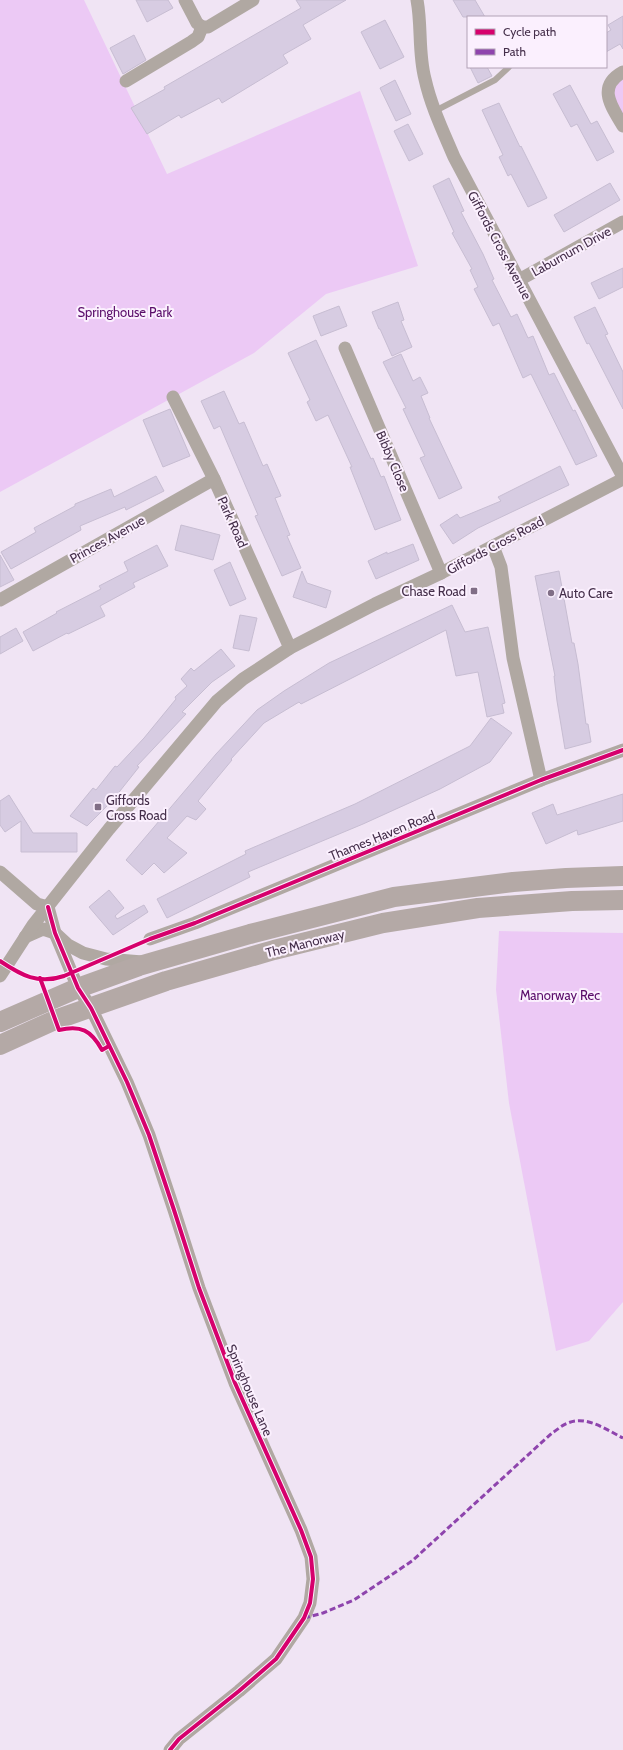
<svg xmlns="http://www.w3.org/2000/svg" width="623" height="1750" font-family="Cabin,sans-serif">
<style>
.green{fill:#ecc9f5}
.building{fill:#d7cce2;stroke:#c7bdd2}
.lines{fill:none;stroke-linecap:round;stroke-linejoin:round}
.service{stroke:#b0a8a2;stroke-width:6}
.minor{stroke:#b0a8a2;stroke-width:13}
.primary{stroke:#b4a9a6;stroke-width:20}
.quiet{stroke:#8e44ad;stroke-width:3;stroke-dasharray:6 3;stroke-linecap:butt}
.cycleway-casing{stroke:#fbf0fe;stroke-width:6}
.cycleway{stroke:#d6006c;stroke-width:4}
.poi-dot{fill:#806e86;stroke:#fbf0fe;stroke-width:1.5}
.labels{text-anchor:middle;stroke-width:4;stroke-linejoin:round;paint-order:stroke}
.street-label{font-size:13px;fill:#442e4a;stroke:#fbf0fe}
.park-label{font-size:13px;fill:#5a0d6a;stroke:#fbf0fe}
.poi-label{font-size:13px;fill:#442e4a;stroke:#fbf0fe;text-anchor:start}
</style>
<rect width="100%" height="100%" fill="#f0e4f4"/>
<!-- green -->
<g class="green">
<polygon points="0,0 84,0 167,174 360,91 418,266 326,294 254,353 0,492"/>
<polygon points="623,72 623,126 608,88"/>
<polygon points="499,931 623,933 623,1302 589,1341 556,1351 509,1103 496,990"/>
</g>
<!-- building -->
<g class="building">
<polygon points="136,0 168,0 173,8 147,22"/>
<polygon points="296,0 346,0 303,25 311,39 283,55 288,63 222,103 219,98 181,118 179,115 147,134 131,108 165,89 164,87 301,8"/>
<polygon points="453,0 475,0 485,17 463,17"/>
<polygon points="623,16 623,49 620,44 606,52 606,33 611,30 608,25"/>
<polygon points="385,20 404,57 380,69 361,32"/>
<polygon points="134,35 146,60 123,74 110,48"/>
<polygon points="470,67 487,67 492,76 478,83"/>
<polygon points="395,80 411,114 396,121 380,88"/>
<polygon points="570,85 591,124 597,121 614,152 597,161 577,124 571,127 553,94"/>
<polygon points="499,103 520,147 521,146 547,198 528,207 511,174 508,176 499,157 503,155 482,110"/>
<polygon points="408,124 423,154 409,161 394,131"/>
<polygon points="449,178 464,211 461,212 483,254 494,279 492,280 511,317 517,314 528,338 533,336 549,375 554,373 573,411 575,410 597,456 576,465 531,374 523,378 499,323 493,326 474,289 478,287 470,270 472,269 452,233 454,232 433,186"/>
<polygon points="610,183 620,200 564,232 554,215"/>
<polygon points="623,268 623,287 599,299 591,283"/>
<polygon points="398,302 404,320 401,321 412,347 392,356 380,329 379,329 372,312"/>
<polygon points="339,306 347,326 321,336 313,316"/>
<polygon points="595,307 608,334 605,335 623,372 623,409 589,343 587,344 574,317"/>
<polygon points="316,340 371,459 373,458 381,477 384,476 401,520 375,530 350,467 352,467 328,415 316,421 307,402 310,400 288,353"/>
<polygon points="401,354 413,381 420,377 428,393 421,396 430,418 429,418 462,488 439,499 420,458 425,456 403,409 406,408 383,362"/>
<polygon points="224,391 239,424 244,422 263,466 267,464 281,496 275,498 290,535 287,536 301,568 282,576 255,516 258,515 220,426 214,429 201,401"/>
<polygon points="170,409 190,456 163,467 143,420"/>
<polygon points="560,466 569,485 478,528 453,544 440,525 457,514 460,518 501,501 498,497"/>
<polygon points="156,476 164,491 126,510 125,507 80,526 81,530 11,569 1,552 36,532 34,528 75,506 75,504 111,489 114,497"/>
<polygon points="181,525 220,535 213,560 175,550"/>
<polygon points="413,544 419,560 376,579 368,561 387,552 387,554"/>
<polygon points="157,545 168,566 133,583 135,587 100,606 105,616 68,634 67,633 33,651 23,632 57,613 56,612 101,589 99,586 128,571 124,562"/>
<polygon points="0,555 14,580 0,587"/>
<polygon points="230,562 246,599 230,606 214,570"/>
<polygon points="302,571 307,583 331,591 326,608 293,597"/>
<polygon points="559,571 572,643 574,643 578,664 586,724 588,724 591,742 565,749 557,701 554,676 555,676 535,576"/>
<polygon points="452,605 465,632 488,627 505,703 502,704 504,713 487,717 478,672 456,676 446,630 301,704 299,702 264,723 231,759 232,760 198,801 206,809 196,820 187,816 167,838 187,853 164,873 154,863 142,875 126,860 216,754 257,710 284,691 329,663"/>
<polygon points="240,615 257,618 249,651 233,648"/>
<polygon points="16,628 23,641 0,654 0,637"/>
<polygon points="221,649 235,666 212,682 182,712 186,714 137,766 139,767 112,801 87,826 70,816 93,788 96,790 115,766 117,767 144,738 176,699 175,697 187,686 181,679 191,668 194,671"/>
<polygon points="491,718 512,733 490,762 440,789 363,824 248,872 250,877 167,918 157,899 246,854 245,851 355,804 470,746"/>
<polygon points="623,794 623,821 578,835 577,830 546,844 532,813 553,804 557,815"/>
<polygon points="9,795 33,833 77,833 77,852 21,852 21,821 5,832 0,825 0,801"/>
<polygon points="109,890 124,908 115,916 117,919 144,905 148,912 113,935 89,907"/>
</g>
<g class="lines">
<!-- service -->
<polyline class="service" points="435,111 495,80 509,67"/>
<!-- minor -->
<g class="minor">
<polyline points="185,0 197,23 202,27"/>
<path d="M 417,0 C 422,26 418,53 425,79 C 431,106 443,131 454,157 L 623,477"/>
<polyline points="202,27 208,27 253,0"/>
<path d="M 623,72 C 596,87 612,107 623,126"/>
<polyline points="126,81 191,42 198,37 202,27"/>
<polyline points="519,280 623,222"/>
<polyline points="345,348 441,573"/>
<polyline points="173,397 214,479 290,648"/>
<polyline points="493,546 501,567 513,658 541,780"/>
<polyline points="0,600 214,479"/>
<polyline points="0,872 37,904 48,907"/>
<polyline points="48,907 55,933 78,988 91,1008 127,1082 149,1135 174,1210 199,1288 235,1383 301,1530 311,1557 313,1579 310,1603 304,1618 276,1659 239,1691 179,1739 170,1750"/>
<polyline points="25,937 43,929 55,933 68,945 83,953 106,959 142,962"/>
<polyline points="150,939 195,923 541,780 623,750"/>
<polyline points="0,976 33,925 109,829 217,701 243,679 290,648 375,604 441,573 623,479"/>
</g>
<!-- primary -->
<g class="primary">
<polyline points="0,1022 78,988 139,966 250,934 394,897 513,882 566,878 623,876"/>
<polyline points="0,1045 55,1020 166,981 274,950 383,923 478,908 572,901 623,900"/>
</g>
<!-- quiet -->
<path class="quiet" d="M 304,1618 L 323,1613 L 354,1600 L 412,1561 L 552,1433 C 557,1430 562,1425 568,1423 C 586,1415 607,1430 623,1438"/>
<!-- cycleway casing -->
<g class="cycleway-casing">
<g id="cycleway">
<polyline points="48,907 55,933 78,988 91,1008 127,1082 149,1135 174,1210 199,1288 235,1383 301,1530 311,1557 313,1579 310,1603 304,1618 276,1659 239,1691 179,1739 170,1750"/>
<path d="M 0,961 C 21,975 38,985 64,976 L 150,939 L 195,923 L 541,780 L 623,750"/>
<path d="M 40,978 L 59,1030 C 81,1025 91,1030 102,1050 L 109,1046"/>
</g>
</g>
<!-- cycleway -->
<use href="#cycleway" class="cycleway"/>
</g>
<!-- markers -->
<g class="poi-dot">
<rect x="470" y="587" width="8" height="8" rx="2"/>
<circle cx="551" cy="593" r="4"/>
<rect x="94" y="803" width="8" height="8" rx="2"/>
</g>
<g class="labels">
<!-- street labels -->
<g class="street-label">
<text transform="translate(500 245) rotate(62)" y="5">Giffords Cross Avenue</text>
<text transform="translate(571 251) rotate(-29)" y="5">Laburnum Drive</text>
<text transform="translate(393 461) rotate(67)" y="5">Bibby Close</text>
<text transform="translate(233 522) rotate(66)" y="5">Park Road</text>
<text transform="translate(107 539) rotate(-29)" y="5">Princes Avenue</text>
<text transform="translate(495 545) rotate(-28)" y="5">Giffords Cross Road</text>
<text transform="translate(382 835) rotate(-22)" y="5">Thames Haven Road</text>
<text transform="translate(305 943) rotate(-14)" y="5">The Manorway</text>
<text transform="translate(250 1390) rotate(67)" y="5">Springhouse Lane</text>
</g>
<!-- park labels -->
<g class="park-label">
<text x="125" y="317">Springhouse Park</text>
<text x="560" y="1000">Manorway Rec</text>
</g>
<!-- poi labels -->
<g class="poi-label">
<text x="466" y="596" text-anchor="end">Chase Road</text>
<text x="559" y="598">Auto Care</text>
<text x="106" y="805">Giffords<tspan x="106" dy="15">Cross Road</tspan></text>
</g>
</g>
<!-- legend -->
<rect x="467" y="16" width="140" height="52" fill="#fbf0fe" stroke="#b2a2b6"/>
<rect x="475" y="29" width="20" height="6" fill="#d6006c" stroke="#b2a2b6"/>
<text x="503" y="36" font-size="12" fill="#442e4a">Cycle path</text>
<rect x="475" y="49" width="20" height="6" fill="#8e44ad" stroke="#b2a2b6"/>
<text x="503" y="56" font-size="12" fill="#442e4a">Path</text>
</svg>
